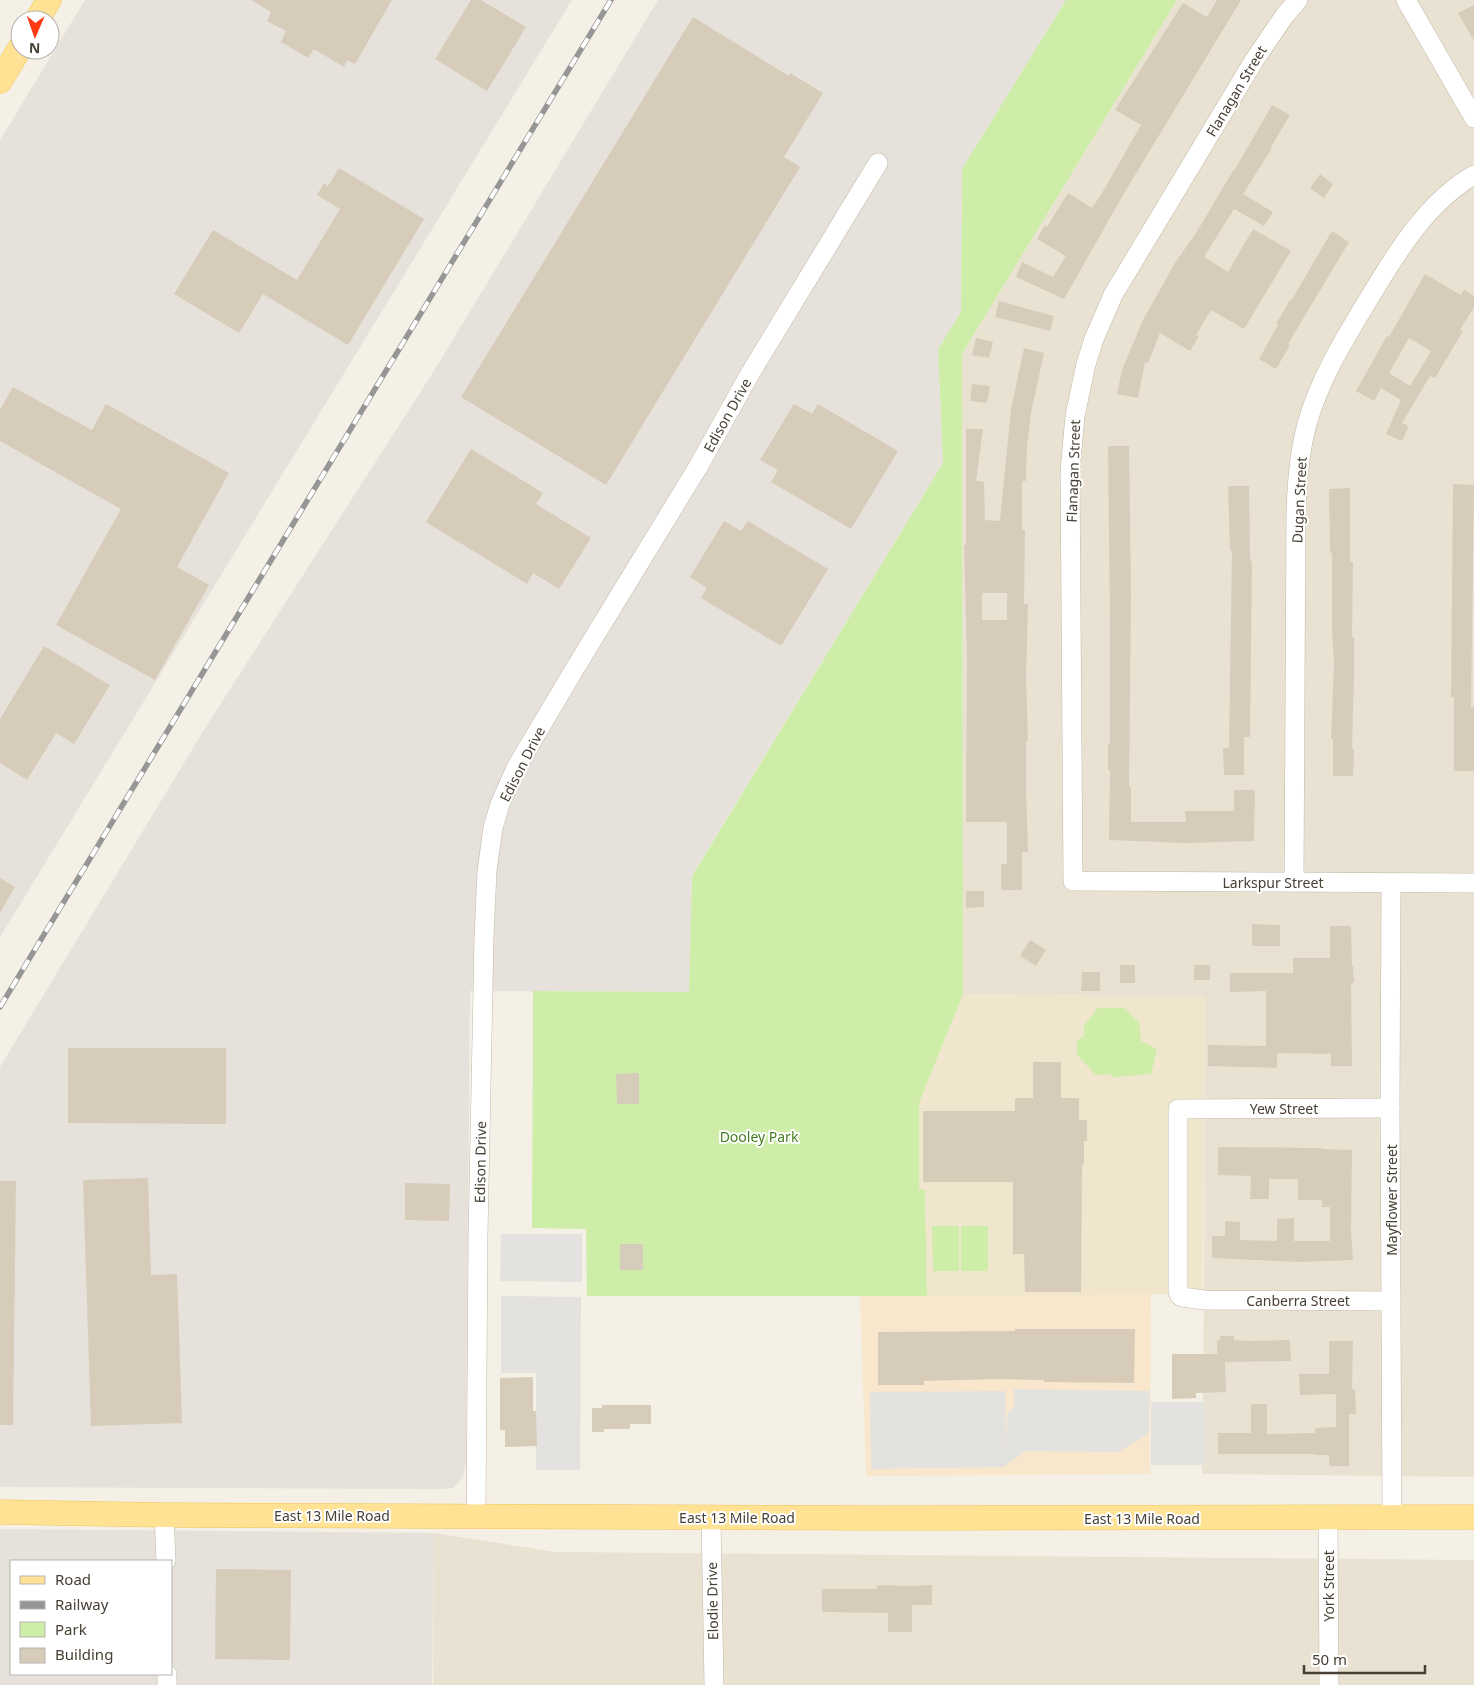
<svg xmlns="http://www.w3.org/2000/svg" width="1474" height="1685" viewBox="0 0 1474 1685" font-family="'Noto Sans',sans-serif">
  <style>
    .residential { fill: #e9e2d2 }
    .commercial { fill: #f9e7cd }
    .industrial { fill: #e6e1da; fill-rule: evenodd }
    .education { fill: #efe6cd }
    .green { fill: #ceeda9 }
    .parking { fill: #e4e2de }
    .building { fill: #d7ccb9; fill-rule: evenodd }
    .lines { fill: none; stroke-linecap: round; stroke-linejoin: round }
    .minor-casing { stroke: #c1b8a6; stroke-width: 20 }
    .major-casing { stroke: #f0c457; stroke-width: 25 }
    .minor { stroke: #fff; stroke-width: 19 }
    .major { stroke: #ffe293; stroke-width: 24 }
    .rail-casing { stroke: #969696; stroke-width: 5.5 }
    .rail { stroke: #fff; stroke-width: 4; stroke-dasharray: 11; stroke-linecap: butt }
    .labels { text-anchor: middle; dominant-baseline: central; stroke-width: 4; stroke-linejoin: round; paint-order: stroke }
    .street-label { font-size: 14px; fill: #474034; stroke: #fff }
    .park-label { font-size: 14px; fill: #437f21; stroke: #fff }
  </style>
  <rect width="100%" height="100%" fill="#f4f0e5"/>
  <!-- residential -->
  <g class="residential">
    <path d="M1177,0H1474V1477L1202,1474L1204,1300L1205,997L963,994L962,354Z"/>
    <path d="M434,1533L556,1552L1474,1560V1685H433Z"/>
  </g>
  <!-- commercial -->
  <path class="commercial" d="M1151,1294L1150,1474L866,1476L860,1296Z"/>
  <!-- industrial -->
  <g class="industrial">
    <path d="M85,0H572L0,937V140Z"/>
    <path d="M658,0H1066L962,169L961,312L938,349L943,463L692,875L689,992L470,991L466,1460L463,1477L459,1482L453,1488L443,1489L0,1487V1067L207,725L437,366Z"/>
    <path d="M0,1529L434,1533L432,1685H0ZM11,1561H171V1674H11Z"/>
  </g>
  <!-- education -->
  <path class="education" d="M963,994L1205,997L1203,1294L927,1296L925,1190H919V1103Z"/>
  <!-- green -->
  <g class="green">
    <path d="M1066,0H1177L962,354L963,994L919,1103V1189L925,1190L927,1296H587L586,1229L532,1228L533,991L689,992L692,876L943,463L938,349L961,312L962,169Z"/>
    <path d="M1098,1008H1125L1135,1019L1139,1021L1141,1041L1157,1049L1151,1074L1126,1076L1116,1078L1108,1074L1096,1075L1077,1055V1041L1084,1036V1026Z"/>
    <path d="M932,1226H959V1271H933Z"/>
    <rect x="961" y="1226" width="27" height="45"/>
  </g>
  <!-- parking -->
  <g class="parking">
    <path d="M501,1234H582V1282L500,1281Z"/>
    <path d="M501,1296L581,1297L580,1470H536V1373H501Z"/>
    <path d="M1014,1389L1150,1391L1149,1433L1118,1452L1026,1451L1006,1465V1467L871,1469L870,1392L1005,1391L1006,1446L1007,1413L1014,1407Z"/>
    <rect x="1151" y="1402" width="54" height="63"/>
  </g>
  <!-- building -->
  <g class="building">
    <path d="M251,0H392L355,64L347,60L344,67L314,49L308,58L281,42L286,31L267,21L271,12Z"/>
    <path d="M471,0H481L526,27L487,91L435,59Z"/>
    <path d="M1217,0H1241L1123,195L1064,299L1016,277L1022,262L1053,277L1066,256L1037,239L1045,225L1047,227L1068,193L1092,208L1102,193L1141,125L1115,110L1183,3L1207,17Z"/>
    <path d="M1474,5V41L1458,13Z"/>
    <path d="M693,17L789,76L790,73L823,93L784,157L800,167L606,485L461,397Z"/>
    <path d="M1272,105L1290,115L1271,147L1272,148L1243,194L1273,212L1264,226L1234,209L1204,257L1228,272L1253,229L1291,251L1244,329L1211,310L1196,335L1199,336L1190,351L1160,333L1148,363L1145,362L1138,398L1117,394L1122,370L1143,320L1175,263L1196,233L1234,169H1235Z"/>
    <path d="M339,168L424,219L348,345L263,294L239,333L174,294L213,230L297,280L340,209L317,195L324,183L328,186Z"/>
    <path d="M1320,174L1333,184L1324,198L1310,188Z"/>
    <path d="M1332,231L1349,242L1288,344L1290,345L1276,369L1259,359L1278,325L1276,324L1290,300L1291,301Z"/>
    <path d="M1425,274L1461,295L1464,290L1474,296V307L1460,330L1463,331L1435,378L1430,376L1402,423L1409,426L1402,441L1386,434L1401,400L1381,388L1374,401L1356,391L1387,336L1389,337ZM1409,338L1431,351L1410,386L1389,373Z"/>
    <path d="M999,301L1054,316L1050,331L995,317Z"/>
    <path d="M976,338L993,342L989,358L972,355Z"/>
    <path d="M1024,348L1044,353L1031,413L1028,441H1027L1026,481H1022V530H1025L1024,604H1028L1026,678L1028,741H1026V790L1028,852H1022V890H1001V864H1007V822H966L967,656L964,545H966V429H983L976,481L984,482L985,520L1000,521L1011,409ZM982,593H1007V620H982Z"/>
    <path d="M972,384L990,386L987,403L970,401Z"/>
    <path d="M13,387L92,430L106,404L229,473L177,567L209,585L155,680L56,625L121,509L0,441V410Z"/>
    <path d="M794,404L812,414L818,404L898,451L851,529L771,482L778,470L760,460Z"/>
    <path d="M1108,446H1129L1131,595L1129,787H1131V822H1186L1185,811H1234V790H1255L1254,841L1186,843L1109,840L1110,770H1108V744H1110V621Z"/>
    <path d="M471,449L543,493L536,504L591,538L559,589L533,573L527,584L426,522Z"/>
    <path d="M1453,484L1474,485L1471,707H1474V771H1454V697H1451Z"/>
    <path d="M1228,486H1249L1250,561H1252L1250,737H1244V775H1224L1223,748H1229L1232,551H1230Z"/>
    <path d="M1350,488V562H1353L1352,637H1354V674L1352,749H1354L1353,776H1333V739H1331L1334,664L1332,627V553H1330L1329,489Z"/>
    <path d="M724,521L741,531L748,521L828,569L781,646L701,598L707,588L690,577Z"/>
    <path d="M44,646L110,685L74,744L56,733L27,780L0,763V719Z"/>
    <path d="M0,878L15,887L0,913Z"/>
    <path d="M966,891H984V907L966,908Z"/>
    <path d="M1252,924L1280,925V946H1252Z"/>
    <path d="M1330,926H1351L1352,966H1353L1354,983H1351L1352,1066H1331V1054L1277,1053V1068L1208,1066V1045L1266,1046V991L1230,992V973H1293V958H1330Z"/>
    <path d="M1030,940L1046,950L1036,966L1020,956Z"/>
    <rect x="1120" y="965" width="15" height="18"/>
    <rect x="1194" y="965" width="16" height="15"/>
    <path d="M1082,972H1100V991H1081Z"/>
    <path d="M68,1048H226V1124L68,1123Z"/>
    <path d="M1033,1062H1061V1098H1079V1120H1087V1141H1084V1164L1082,1165L1081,1292H1025L1024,1254H1013V1182H923V1111H1015V1098H1033Z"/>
    <path d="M639,1073V1104H617L616,1074Z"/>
    <path d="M1218,1147L1322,1148V1149L1352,1150L1351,1232L1353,1260L1300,1262L1212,1258V1236H1225V1221L1240,1222V1240L1277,1241V1219L1294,1218V1241H1330V1207H1322V1200H1298V1179H1269V1199H1250L1251,1176L1218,1175Z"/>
    <path d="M148,1178L151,1275L177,1274L182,1423L91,1426L83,1180Z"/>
    <path d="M0,1181H16L13,1425H0Z"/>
    <path d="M405,1183L450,1184L449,1221L405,1220Z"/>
    <rect x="620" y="1244" width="23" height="26"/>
    <path d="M1015,1329H1135L1134,1383L1044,1382V1380L997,1379L924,1381V1385H878V1332L1015,1331Z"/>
    <path d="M1220,1336H1234V1340L1247,1341L1290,1340L1291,1361L1225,1362L1226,1392L1196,1393V1398L1172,1399V1354H1217V1340H1220Z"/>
    <path d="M1329,1341H1353L1352,1389H1355L1356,1414H1349V1466H1329V1455H1315V1454H1218V1433H1251V1404H1267V1434L1315,1433V1428L1336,1427V1394L1300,1395L1299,1374H1329Z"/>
    <path d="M533,1377V1411H536L537,1446L505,1447V1430H500V1378Z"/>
    <path d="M602,1405H651V1424H630V1429H604V1432H592V1408H602Z"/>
    <path d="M216,1569L291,1570L290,1660L215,1659Z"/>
    <path d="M877,1585L909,1586L932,1585V1605H912V1632H888V1613L822,1612V1589H877Z"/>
  </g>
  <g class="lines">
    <defs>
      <g id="minor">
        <path d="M1298,0L1285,15L1255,59L1113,295L1094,339L1086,364L1075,416L1070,471L1073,881L1474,883"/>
        <path d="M1406,0L1474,118"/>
        <path d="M1294,882L1296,511C1297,482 1299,453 1307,424C1319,381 1342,343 1365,305C1394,257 1425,203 1474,175"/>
        <path d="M1391,883L1390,1108L1392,1517"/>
        <path d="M1390,1108L1178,1109V1291L1180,1296L1182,1297L1204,1300L1391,1301"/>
        <path d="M164,1515L166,1561"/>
        <path d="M476,1515L478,1236L484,938L487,871L493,828L500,804L516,768L574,670L698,467L751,372L878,163"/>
        <path d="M711,1517L714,1685"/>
        <path d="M1328,1518L1329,1685"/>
        <path d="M167,1674V1685"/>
      </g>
      <g id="major">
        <path d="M37,20L49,0"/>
        <path d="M0,81L20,48"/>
        <path d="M0,1512L164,1515L884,1518L1474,1517"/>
      </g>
    </defs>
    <!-- minor casing -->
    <use href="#minor" class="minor-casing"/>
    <!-- major casing -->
    <use href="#major" class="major-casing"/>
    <!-- minor -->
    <use href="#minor" class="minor"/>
    <!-- major -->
    <use href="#major" class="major"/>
    <defs>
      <path id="rail" d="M0,1007L611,0"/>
    </defs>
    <!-- rail casing -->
    <use href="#rail" class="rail-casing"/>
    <!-- rail -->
    <use href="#rail" class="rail"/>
  </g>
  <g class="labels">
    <!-- street labels -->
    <g class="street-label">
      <text transform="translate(1236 91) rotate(-59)">Flanagan Street</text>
      <text transform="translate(727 415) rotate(-61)">Edison Drive</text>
      <text transform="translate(1073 471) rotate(-88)">Flanagan Street</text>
      <text transform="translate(1299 500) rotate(-87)">Dugan Street</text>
      <text transform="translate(522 764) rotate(-63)">Edison Drive</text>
      <text x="1273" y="882">Larkspur Street</text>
      <text x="1284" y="1108">Yew Street</text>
      <text transform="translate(480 1162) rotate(-89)">Edison Drive</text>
      <text transform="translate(1391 1200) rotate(-90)">Mayflower Street</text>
      <text x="1298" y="1300">Canberra Street</text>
      <text x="332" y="1515">East 13 Mile Road</text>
      <text x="737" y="1517">East 13 Mile Road</text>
      <text x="1142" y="1518">East 13 Mile Road</text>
      <text transform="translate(1328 1586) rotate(-90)">York Street</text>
      <text transform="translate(712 1601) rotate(-91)">Elodie Drive</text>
    </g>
    <!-- park labels -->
    <g class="park-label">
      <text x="759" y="1136">Dooley Park</text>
    </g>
  </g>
  <!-- legend -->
  <rect x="10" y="1560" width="162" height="115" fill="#ffffff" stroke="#b5b3ae"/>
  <rect x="20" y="1576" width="25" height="8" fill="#ffe293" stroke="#b5b3ae"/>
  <text x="55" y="1585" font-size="15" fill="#474034">Road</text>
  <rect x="20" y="1601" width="25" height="8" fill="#969696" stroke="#b5b3ae"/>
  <text x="55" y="1610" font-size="15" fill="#474034">Railway</text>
  <rect x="20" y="1622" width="25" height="15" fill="#ceeda9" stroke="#b5b3ae"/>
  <text x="55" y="1635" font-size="15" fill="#474034">Park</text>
  <rect x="20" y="1648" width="25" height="15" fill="#d7ccb9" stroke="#b5b3ae"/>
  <text x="55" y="1660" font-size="15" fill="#474034">Building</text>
  <!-- north arrow -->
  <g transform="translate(35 35) rotate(182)"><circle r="24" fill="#ffffff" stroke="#b5b3ae"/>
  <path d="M0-4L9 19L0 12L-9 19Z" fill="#ff3811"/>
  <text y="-8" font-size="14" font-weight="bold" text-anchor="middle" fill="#474034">N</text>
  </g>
  <!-- scale -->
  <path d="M1304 1665v8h121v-8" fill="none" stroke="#474034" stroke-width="2.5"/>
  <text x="1312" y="1665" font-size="15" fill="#474034" stroke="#ffffff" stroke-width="4" paint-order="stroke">50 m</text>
</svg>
